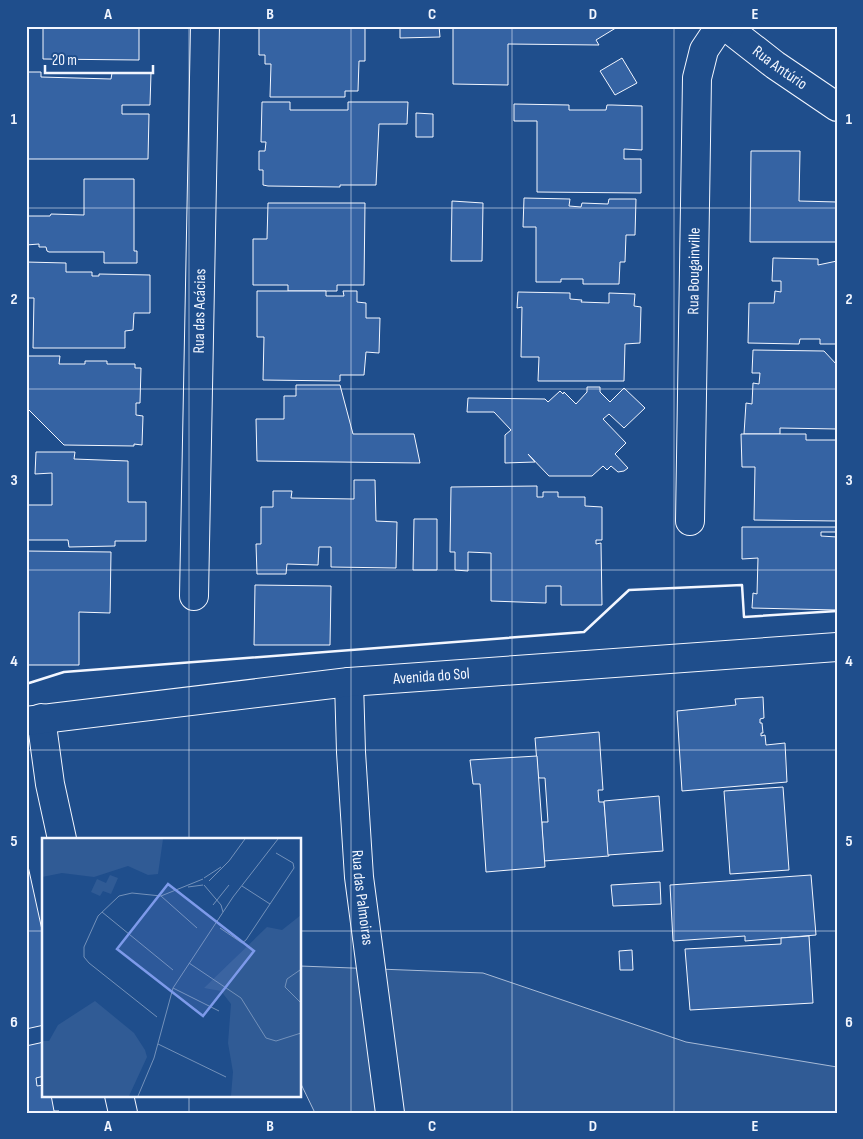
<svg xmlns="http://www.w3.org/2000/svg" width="863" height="1139" viewBox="0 0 863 1139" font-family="'Sofia Sans Condensed',sans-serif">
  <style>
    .built { fill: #305b95; stroke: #a8bbd7 }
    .building { fill: #3563a3; stroke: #f2f6ff }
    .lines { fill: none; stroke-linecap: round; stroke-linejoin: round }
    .minor-casing { stroke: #f2f6ff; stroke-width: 30 }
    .tertiary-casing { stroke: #f2f6ff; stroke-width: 30 }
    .minor { stroke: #1f4e8c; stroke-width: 28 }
    .tertiary { stroke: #1f4e8c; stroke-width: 28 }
    .wall { stroke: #f2f6ff; stroke-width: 2.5 }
    .grid { fill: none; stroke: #f2f6ff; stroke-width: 1; stroke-opacity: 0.55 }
    .labels { text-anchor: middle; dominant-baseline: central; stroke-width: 4; stroke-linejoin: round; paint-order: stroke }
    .street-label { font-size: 16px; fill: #f2f6ff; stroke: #1f4e8c }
    .inset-road { fill: none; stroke: #7391ba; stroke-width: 1 }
    .view { fill: #7d9aea; fill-opacity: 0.15; stroke: #7d9aea; stroke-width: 2.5 }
    .inset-edge { fill: none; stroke: #f2f6ff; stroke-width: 2.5 }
    .neatline { fill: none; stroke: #f2f6ff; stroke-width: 2 }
    .grid-label { font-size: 16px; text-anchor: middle; font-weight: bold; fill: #f2f6ff }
  </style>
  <rect width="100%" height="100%" fill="#1f4e8c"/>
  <!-- built -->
  <path class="built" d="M300,966L483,973L686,1042L837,1067V1113H315L300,1082Z"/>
  <!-- building -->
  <g class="building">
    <path d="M43,26H139V60L43,59Z"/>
    <path d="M259,26H365V61H359L358,91H345V97H270L271,64H265V55H259Z"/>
    <path d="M400,26H439L440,37L400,38Z"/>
    <path d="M453,26H619L596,40L599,45L508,44V85L453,84Z"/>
    <path d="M622,58L637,83L615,95L600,71Z"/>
    <path d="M26,72H41V77L111,79L112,73H151L150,105H122V114H149L148,159H26Z"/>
    <path d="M262,102H290V110H348V102H408L407,124H379L376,185H340V187L268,186L263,185V170H259V151H265L266,142H261Z"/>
    <path d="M514,104L569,105V110H606L607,105H612L642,106V150L624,149V159H641V193L537,192V121H514Z"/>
    <path d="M416,113L433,114V137H416Z"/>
    <path d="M751,151H800L799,201L837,202V242H750Z"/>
    <path d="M84,179H134V251H137V263H104V252H49L47,251L46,247H39V244L26,245V216H50L51,214L84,215Z"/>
    <path d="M524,198L570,199L569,206L581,207L582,203L608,204L609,199H636L635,235H626L625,262H620L619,284H583V279H561V282H536V227H523Z"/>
    <path d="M452,201L483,203L482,261H451Z"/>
    <path d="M268,203H365L364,285H337V291H288V285H253V239H267Z"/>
    <path d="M773,258L818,259V265L837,261V344H820V339H800L799,344L748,343L749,303H774L775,291L781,292V281H772Z"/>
    <path d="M26,262L66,263V272H92V276H99V274L150,275V313H134L133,330L125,331V348H33L34,298H26Z"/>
    <path d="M257,291H326V296H344L343,291H357V302L366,303V318H380L379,353L366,352L364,375H340V381L263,380L264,337H257Z"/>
    <path d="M518,292L570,293V299L582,300L581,302L609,303V293L635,294L634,306L641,307L640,343L625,344L624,381H538L539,357H521L522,307L517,308Z"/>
    <path d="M753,350L824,351L837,365V429L780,428V434H744L746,403L752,404L753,383L759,384L760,373H752Z"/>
    <path d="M26,356H60L59,364H85V361H107V364H135V368H141L140,403H136V415L143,416L142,445L134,444V446L64,445L27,408Z"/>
    <path d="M296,385H340L353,434H414L420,463L257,461L256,419H284V396H296Z"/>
    <path d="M587,387H600V392L610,402L624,388L645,408L624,428L609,414L603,419L626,443L615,454L628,468L624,471L618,472L611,466L607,470L603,466L592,476H549L528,454L535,462L505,463V435L511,430L494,412H467L468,398L545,399L548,402L560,391L563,394L564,392L576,404L587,392Z"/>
    <path d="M741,434H806V440H837V521L754,520L755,467H742Z"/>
    <path d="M36,452H75L74,459L128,461V502H146V541H115V546L69,547L68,540H26V505H52V473L35,474Z"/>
    <path d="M354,480H375L376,521L397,522L396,568L331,567V547H319L318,565L287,564L286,574H257L256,544H261V507H273V491H292L291,498L354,499Z"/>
    <path d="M537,486V497H543V492H558V497H585V506L602,507V540H596V544L601,543L602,605H561V586H546V603L491,601V553L468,552V571L455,570V552H450L451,487Z"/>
    <path d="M414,519H437V570H413Z"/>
    <path d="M742,527H837V532H821V536L837,537V610L752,608L753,593L757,594L758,558L742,559Z"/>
    <path d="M26,551L111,552L110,613L79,612V665H26Z"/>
    <path d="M255,585L331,586L330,645H254Z"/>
    <path d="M763,697L764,718L760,719V723H762L763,733H761V736L765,735L766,745L785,743L787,782L682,791L677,711L736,705L735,699Z"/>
    <path d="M599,732L603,790H598L599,802H604L609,856L544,861L542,827V822H548L545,778H539L538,775L535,738Z"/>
    <path d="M537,756L545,867L486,872L480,784H473L470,760Z"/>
    <path d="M783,787L789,870L730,874L724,791Z"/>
    <path d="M659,796L663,851L608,855L604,801Z"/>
    <path d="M26,857L44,939V1025L26,1029Z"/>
    <path d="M811,875L816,935L745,941V936L673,941L670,885Z"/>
    <path d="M660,882L661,904L613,906L611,885Z"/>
    <path d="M809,936L813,1003L690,1010L685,949L781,944V938Z"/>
    <path d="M632,950L633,970H620L619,951Z"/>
    <path d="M44,1042V1076L36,1078L37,1086L44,1085V1095H51L54,1111H59V1113H26V1046Z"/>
  </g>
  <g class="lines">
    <defs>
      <g id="minor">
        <path id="s1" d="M725,26L775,65L837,107"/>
        <path id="s2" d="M690,521L697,78L704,50L720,26"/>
        <path id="s3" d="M194,596L205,26"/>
        <path id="s4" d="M349,682L351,752L359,877L390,1113"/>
        <path d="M41,718L50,784L62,839"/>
        <path d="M119,1095L123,1113"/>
      </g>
      <g id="tertiary">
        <path id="s5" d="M26,721L349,682L837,647"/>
      </g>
    </defs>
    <!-- minor casing -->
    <use href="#minor" class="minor-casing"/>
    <!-- tertiary casing -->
    <use href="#tertiary" class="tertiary-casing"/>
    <!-- minor -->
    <use href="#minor" class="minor"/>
    <!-- tertiary -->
    <use href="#tertiary" class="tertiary"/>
    <!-- wall -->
    <path class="wall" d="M26,684L64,672L584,632L629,590L742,585L744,617L837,611"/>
  </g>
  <!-- grid -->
  <path class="grid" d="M189,26V839M351,26V1113M512,26V1113M674,26V1113M26,208H837M26,389H837M26,570H837M26,750H837M26,931H44M300,931H837M189,1095V1113"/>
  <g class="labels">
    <!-- street labels -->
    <g class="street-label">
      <text stroke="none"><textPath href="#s1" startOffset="69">Rua Antúrio</textPath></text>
      <text stroke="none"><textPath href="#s2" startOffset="250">Rua Bougainville</textPath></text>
      <text stroke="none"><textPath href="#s3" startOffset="285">Rua das Acácias</textPath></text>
      <text stroke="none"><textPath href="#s5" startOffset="408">Avenida do Sol</textPath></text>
      <text stroke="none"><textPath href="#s4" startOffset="216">Rua das Palmoiras</textPath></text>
    </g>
  </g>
  <!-- overview -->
  <g transform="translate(42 838)">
    <rect width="259" height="259" fill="#1f4e8c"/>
    <path d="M0,1H121L116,36L106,37L86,28L52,39L20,35L0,39ZM68,37L76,40L69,56L61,53L58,58L49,54L55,41L64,45ZM259,77V258H189L191,234L186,205L189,166L179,153L162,150L225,89L240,92ZM53,163L92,195L103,212L105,219L87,258H0V203H7L16,187Z" fill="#305b95"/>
    <path class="inset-road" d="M162,40L179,29M167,43L187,23L203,1M162,47L179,67L181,74M200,48L228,66M146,49L161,47M119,58L155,90M171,67L187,47M60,74L131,132M178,90L200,105L204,102L252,30L251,25L234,15M147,125L199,160L224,200L234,203L259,195M258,132L245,141L243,149L259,165M131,150L177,173M115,179L47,125L42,119V109L56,78L77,58L90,55L119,58L161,41M116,206L184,239M96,258L112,220L131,150L191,59L236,1"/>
    <path class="view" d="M126,46L212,113L161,178L75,111Z"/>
    <rect width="259" height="259" class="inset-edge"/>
  </g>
  <!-- border -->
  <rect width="863" height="1139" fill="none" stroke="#1f4e8c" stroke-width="55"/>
  <!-- scale -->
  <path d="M45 65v8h108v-8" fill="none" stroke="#f2f6ff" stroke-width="2.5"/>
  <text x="52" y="65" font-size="15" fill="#f2f6ff" stroke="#1f4e8c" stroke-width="4" paint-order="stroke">20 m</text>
  <rect x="28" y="28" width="808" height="1084" class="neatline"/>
  <g class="grid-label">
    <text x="108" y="19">A</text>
    <text x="270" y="19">B</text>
    <text x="432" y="19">C</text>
    <text x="593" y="19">D</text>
    <text x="755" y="19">E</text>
    <text x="14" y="124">1</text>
    <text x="849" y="124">1</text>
    <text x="14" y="304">2</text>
    <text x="849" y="304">2</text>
    <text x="14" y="485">3</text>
    <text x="849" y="485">3</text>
    <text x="14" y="666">4</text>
    <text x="849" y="666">4</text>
    <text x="14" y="846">5</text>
    <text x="849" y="846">5</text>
    <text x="14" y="1027">6</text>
    <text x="849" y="1027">6</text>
    <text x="108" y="1131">A</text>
    <text x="270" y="1131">B</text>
    <text x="432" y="1131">C</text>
    <text x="593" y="1131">D</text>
    <text x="755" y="1131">E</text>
  </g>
</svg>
